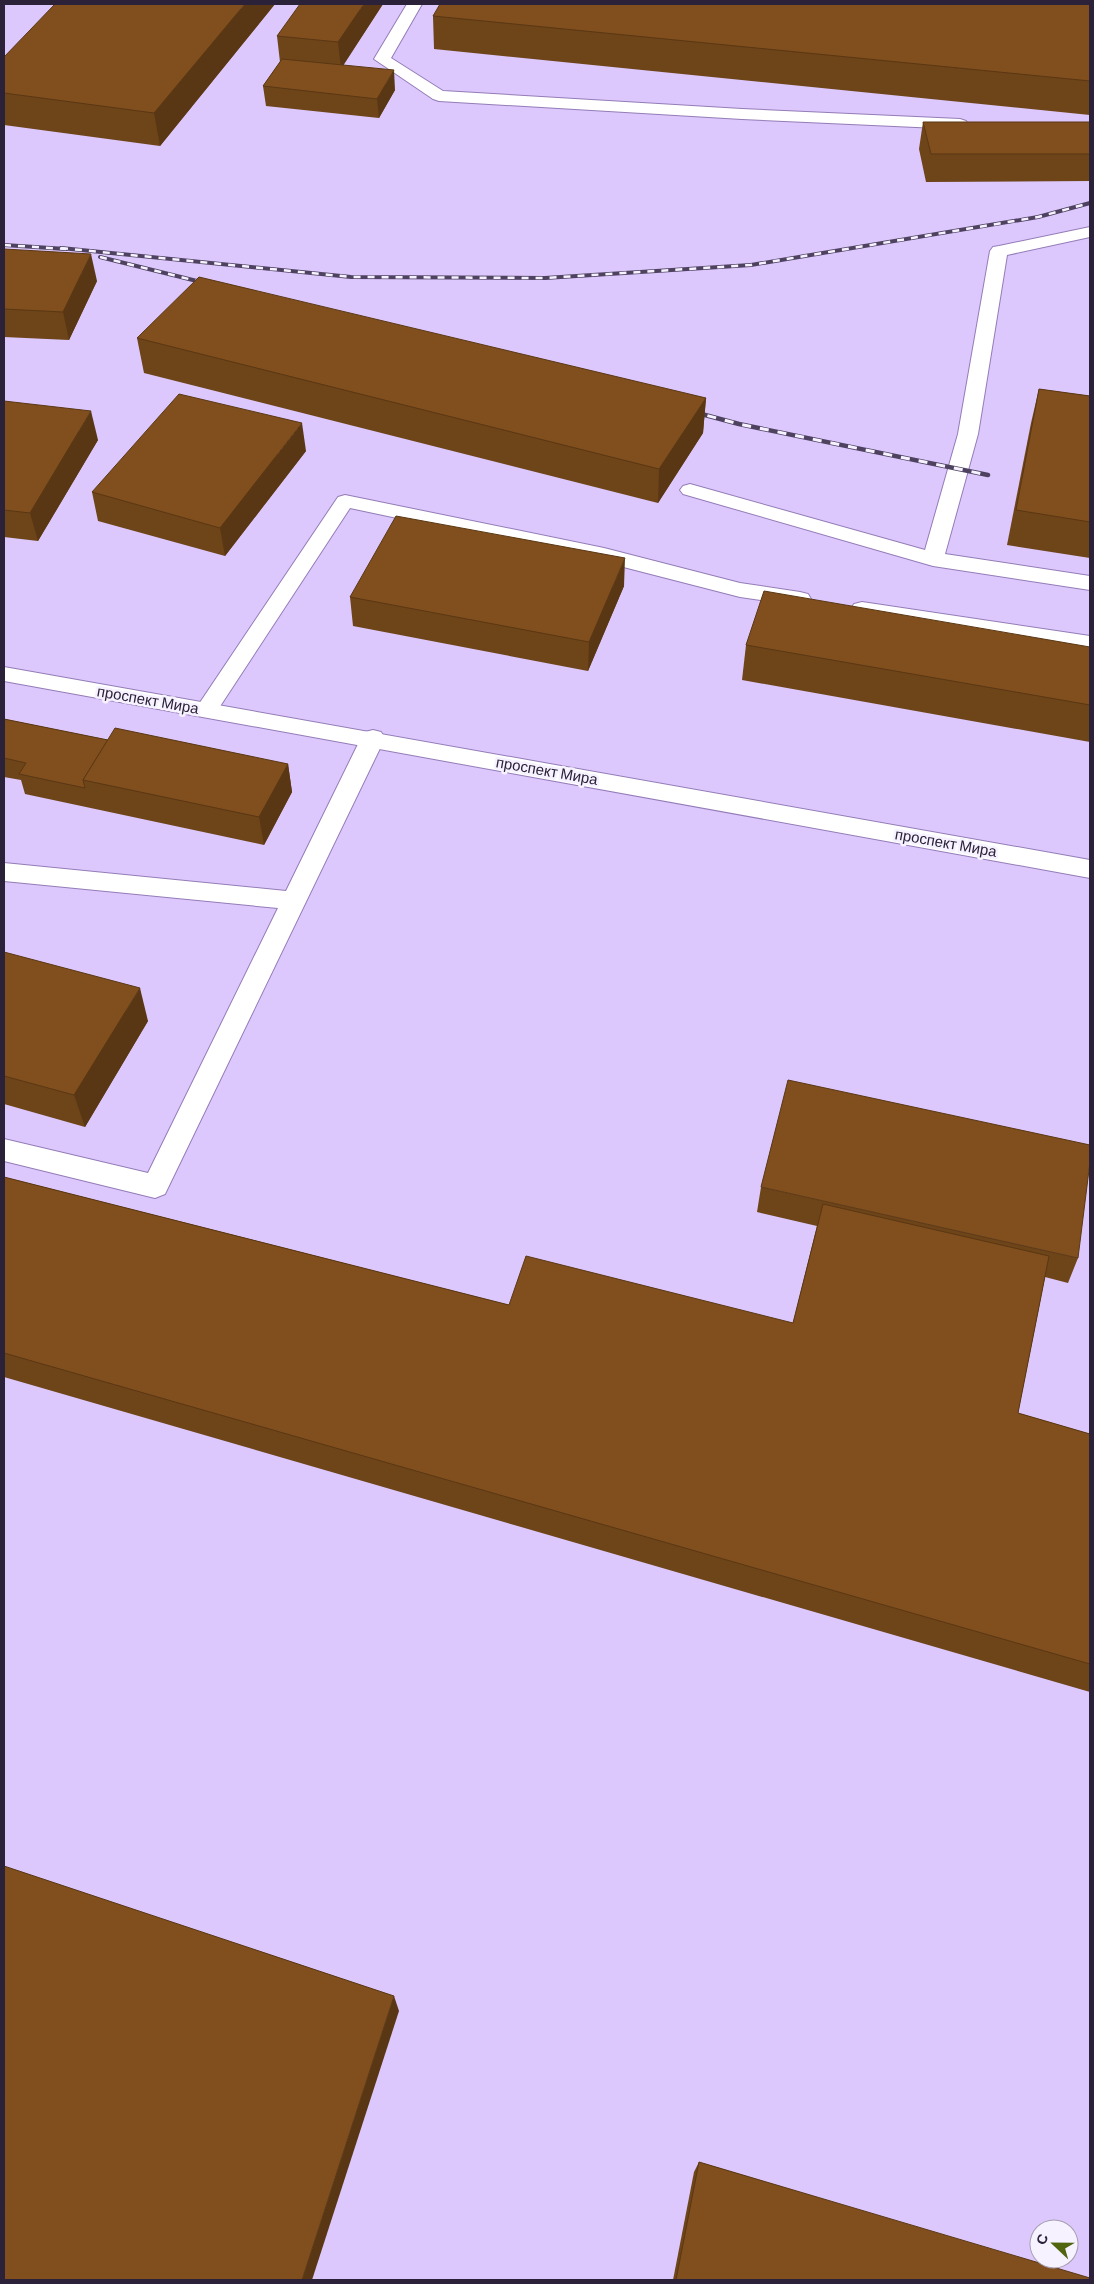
<svg xmlns="http://www.w3.org/2000/svg" width="1094" height="2284" viewBox="0 0 1094 2284" font-family="Barlow,sans-serif">
  <style>
    .lines { fill: none; stroke-linecap: round; stroke-linejoin: round }
    .minor-casing { stroke: #947cb7; stroke-width: 2 }
    .major-casing { stroke: #947cb7; stroke-width: 2 }
    .minor { fill: #fff; fill-rule: evenodd }
    .major { fill: #fff; fill-rule: evenodd }
    .rail-far1-casing { stroke: #4e4260; stroke-width: 4 }
    .rail-casing { stroke: #4e4260; stroke-width: 4.5 }
    .rail-far1 { stroke: #f6f2ff; stroke-width: 2.5; stroke-dasharray: 7; stroke-linecap: butt }
    .rail { stroke: #f6f2ff; stroke-width: 3; stroke-dasharray: 9; stroke-linecap: butt }
    .wall { fill: #6e4419 }
    .shaded-wall { fill: #5a3714 }
    .building { fill: #804f1d; stroke: #5a3714 }
    .labels { text-anchor: middle; dominant-baseline: central; stroke-width: 5; stroke-linejoin: round; paint-order: stroke }
    .street-label { font-size: 15px; fill: #2b2139; stroke: #f6f2ff }
  </style>
  <rect width="100%" height="100%" fill="#dcc8fc"/>
  <g class="lines">
    <defs>
      <g id="minor">
        <path d="M407,4H422L391,58L443,91L742,109L960,119L966,121L968,124L966,127L960,129L742,119L439,101L433,99L374,59Z"/>
        <path d="M1090,227V237L1007,255L978,434L945,554L1090,576V590L933,566L683,494L680,490L683,486L690,484L925,550L958,434L990,251L993,247L999,246Z"/>
        <path d="M345,495L604,548L740,583L800,592L808,594L811,599L808,604L800,606L740,597L604,562L350,508L215,714L207,717L199,714L196,709L199,704L338,497Z"/>
        <path d="M862,602L1090,636V650L854,614L851,609L854,604Z"/>
        <path d="M373,730L381,732L385,738L165,1194L155,1198L4,1161V1139L148,1173L278,908L4,881V863L286,891L361,738L365,732Z"/>
      </g>
      <path id="major" d="M4,667L1090,860V878L4,681Z"/>
    </defs>
    <!-- minor casing -->
    <use href="#minor" class="minor-casing"/>
    <!-- major casing -->
    <use href="#major" class="major-casing"/>
    <!-- minor -->
    <use href="#minor" class="minor"/>
    <!-- major -->
    <use href="#major" class="major"/>
    <defs>
      <g id="rail-far1">
        <path d="M4,245L66,249"/>
        <path d="M61,248L351,277L545,278L751,265L1038,217L1090,203"/>
        <path d="M100,257L209,284"/>
      </g>
      <path id="rail" d="M690,411L739,424L988,475"/>
    </defs>
    <!-- rail-far1 casing -->
    <use href="#rail-far1" class="rail-far1-casing"/>
    <!-- rail casing -->
    <use href="#rail" class="rail-casing"/>
    <!-- rail-far1 -->
    <use href="#rail-far1" class="rail-far1"/>
    <!-- rail -->
    <use href="#rail" class="rail"/>
  </g>
  <!-- wall -->
  <g class="wall">
    <path d="M275,4L160,146L4,125V57Z"/>
    <path d="M383,4L343,65L395,90L379,118L266,106L263,86L280,62L277,36Z"/>
    <path d="M1090,4V115L434,49L433,16Z"/>
    <path d="M923,122H1090V181L926,182L919,149Z"/>
    <path d="M4,249L97,281L69,340L4,337Z"/>
    <path d="M137,338L706,398L703,433L658,503L144,373Z"/>
    <path d="M1039,389L1090,396V558L1007,545L1031,423Z"/>
    <path d="M4,401L98,440L38,541L4,537Z"/>
    <path d="M306,451L225,556L98,521L92,492Z"/>
    <path d="M624,586L588,671L353,626L350,597Z"/>
    <path d="M746,645L1090,647V742L742,680Z"/>
    <path d="M4,719L108,740L288,764L292,792L264,845L25,794L21,780L4,777Z"/>
    <path d="M4,952L148,1021L85,1127L4,1104Z"/>
    <path d="M4,1177L509,1305L793,1323L817,1226L757,1212L761,1187L1078,1258L1068,1283L1045,1277L1018,1413L1090,1434V1692L4,1377Z"/>
    <path d="M699,2162L1090,2280H673L694,2172Z"/>
  </g>
  <!-- shaded-wall -->
  <g class="shaded-wall">
    <path d="M245,4H275L160,146L154,113Z"/>
    <path d="M364,4H383L341,69L338,42Z"/>
    <path d="M394,70L395,90L379,118L377,99Z"/>
    <path d="M91,254L97,281L69,340L63,312Z"/>
    <path d="M706,398L703,433L658,503L659,469Z"/>
    <path d="M91,411L98,440L38,541L30,513Z"/>
    <path d="M302,423L306,451L225,556L220,528Z"/>
    <path d="M625,558L624,586L588,671L589,642Z"/>
    <path d="M288,764L292,792L264,845L259,817Z"/>
    <path d="M140,988L148,1021L85,1127L74,1095Z"/>
    <path d="M394,1996L399,2011L312,2280H302Z"/>
  </g>
  <!-- building -->
  <g class="building">
    <path d="M55,4H245L154,113L4,93V57Z"/>
    <path d="M300,4H364L338,42L277,36Z"/>
    <path d="M440,4H1090V81L433,16Z"/>
    <path d="M282,59L394,70L377,99L263,86Z"/>
    <path d="M923,122H1090V154H931Z"/>
    <path d="M4,249L91,254L63,312L4,309Z"/>
    <path d="M199,277L706,398L659,469L137,338Z"/>
    <path d="M1039,389L1090,396V522L1016,510Z"/>
    <path d="M179,394L302,423L220,528L92,492Z"/>
    <path d="M4,401L91,411L30,513L4,510Z"/>
    <path d="M396,516L625,558L589,642L350,597Z"/>
    <path d="M764,591L1090,647V705L746,645Z"/>
    <path d="M4,719L108,740L83,780L85,788L19,774L26,763L4,758Z"/>
    <path d="M115,728L288,764L259,817L83,780Z"/>
    <path d="M4,952L140,988L74,1095L4,1076Z"/>
    <path d="M788,1080L1090,1145V1162L1078,1258L761,1187Z"/>
    <path d="M4,1177L509,1305L526,1256L793,1323L823,1204L1049,1256L1018,1413L1090,1434V1664L4,1353Z"/>
    <path d="M4,1866L394,1996L302,2280H4Z"/>
    <path d="M699,2162L1090,2278V2280H676Z"/>
  </g>
  <g class="labels">
    <!-- street labels -->
    <g class="street-label">
      <text transform="translate(148 699) rotate(10)">проспект Мира</text>
      <text transform="translate(547 770) rotate(10)">проспект Мира</text>
      <text transform="translate(946 842) rotate(10)">проспект Мира</text>
    </g>
  </g>
  <!-- border -->
  <rect width="1094" height="2284" fill="none" stroke="#2b2139" stroke-width="10"/>
  <!-- north arrow -->
  <g transform="translate(1054 2244) rotate(292)"><circle r="24" fill="#f6f2ff" stroke="#a59eb0"/>
  <path d="M0-4L9 19L0 12L-9 19Z" fill="#51650f"/>
  <text y="-8" font-size="14" font-weight="bold" text-anchor="middle" fill="#2b2139">С</text>
  </g>
</svg>
